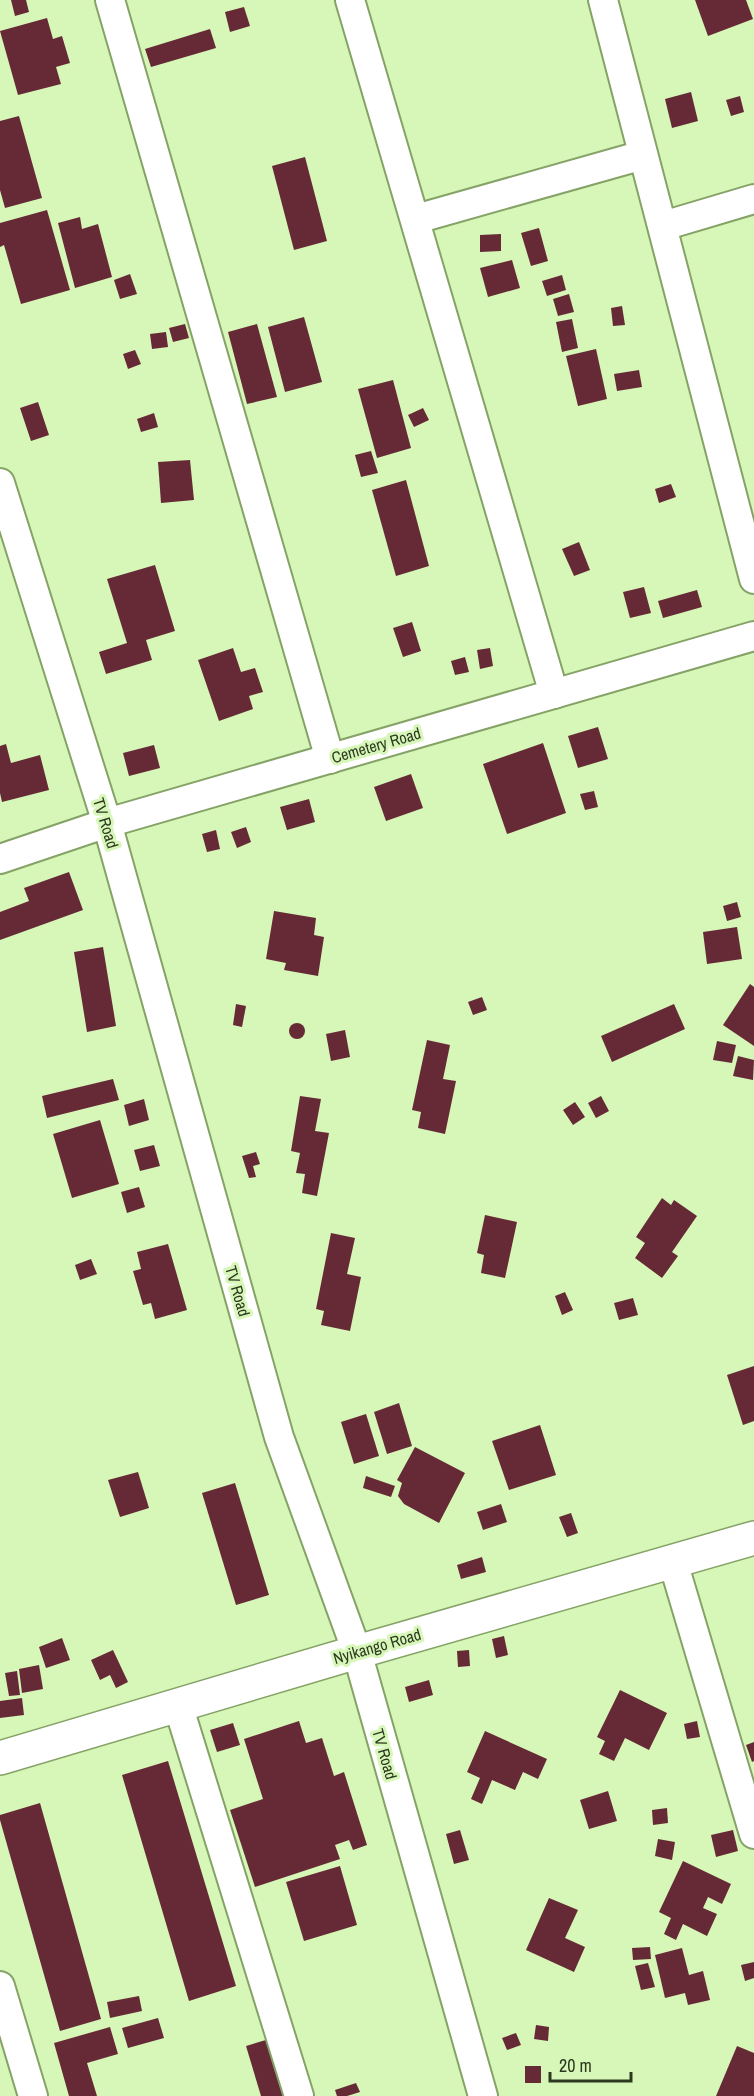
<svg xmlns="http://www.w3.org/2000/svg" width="754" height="2096" viewBox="0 0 754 2096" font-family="'Archivo Narrow',sans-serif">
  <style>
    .building { fill: #662a36 }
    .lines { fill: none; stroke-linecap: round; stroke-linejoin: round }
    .minor-casing { stroke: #85a267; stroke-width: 32 }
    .tertiary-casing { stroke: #85a267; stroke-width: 36 }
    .minor { stroke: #fff; stroke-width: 28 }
    .tertiary { stroke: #fff; stroke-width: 33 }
    .labels { text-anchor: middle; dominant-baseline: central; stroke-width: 6; stroke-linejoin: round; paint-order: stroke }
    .street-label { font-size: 16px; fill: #2c3820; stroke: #d7f7b8 }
  </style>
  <rect width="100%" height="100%" fill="#d7f7b8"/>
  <!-- building -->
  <g class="building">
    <path d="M11,0H26L29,12L15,16Z"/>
    <path d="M695,0H746L753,19L708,36Z"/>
    <path d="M244,7L250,26L230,32L225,12Z"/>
    <path d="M47,18L53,39L62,36L70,63L56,67L61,84L18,95L0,31Z"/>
    <path d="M210,29L216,48L151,67L145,49Z"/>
    <path d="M691,92L698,121L672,128L665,99Z"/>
    <path d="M740,96L744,112L731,116L726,100Z"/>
    <path d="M19,116L42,198L5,208L0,190V121Z"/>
    <path d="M305,157L327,241L294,250L272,166Z"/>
    <path d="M47,210L70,290L21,304L4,245L0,247V223Z"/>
    <path d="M80,217L82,229L98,224L112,277L75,288L58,223Z"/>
    <path d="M539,228L548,261L531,266L521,233Z"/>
    <path d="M501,234V251L480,252V235Z"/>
    <path d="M512,260L520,288L488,297L480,268Z"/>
    <path d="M130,274L137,294L120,299L114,280Z"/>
    <path d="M562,275L566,290L547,296L542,281Z"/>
    <path d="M569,294L574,312L558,316L553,299Z"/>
    <path d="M622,306L625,325L613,326L611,308Z"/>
    <path d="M304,317L322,382L285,392L268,327Z"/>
    <path d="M572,319L578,348L562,352L556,322Z"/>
    <path d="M185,324L189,338L173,342L169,328Z"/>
    <path d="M257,324L277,397L247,404L228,332Z"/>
    <path d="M166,332L168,347L152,349L150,334Z"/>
    <path d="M596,349L607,399L578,406L566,356Z"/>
    <path d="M135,350L141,364L128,369L123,354Z"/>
    <path d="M639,370L642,387L617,391L614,374Z"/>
    <path d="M393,380L411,448L377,458L358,389Z"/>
    <path d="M38,402L49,435L31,441L20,408Z"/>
    <path d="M423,408L429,420L414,427L408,415Z"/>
    <path d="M154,413L158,427L141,432L137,419Z"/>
    <path d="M371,451L378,473L361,477L355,455Z"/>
    <path d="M190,460L194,500L161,503L158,462Z"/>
    <path d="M406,480L429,566L396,576L372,490Z"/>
    <path d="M671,484L676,497L659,503L655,489Z"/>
    <path d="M579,542L590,570L574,576L562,549Z"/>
    <path d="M155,565L175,631L146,640L152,660L106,674L99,652L127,643L107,579Z"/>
    <path d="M644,587L651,613L630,618L623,592Z"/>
    <path d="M697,590L702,607L663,618L658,601Z"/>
    <path d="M412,622L421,651L403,657L393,628Z"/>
    <path d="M233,648L241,672L255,668L263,692L249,696L253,709L219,721L198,660Z"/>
    <path d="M490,648L493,666L480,669L477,650Z"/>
    <path d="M465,657L469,672L455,675L451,661Z"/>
    <path d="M598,727L608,759L578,768L568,736Z"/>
    <path d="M543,743L566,813L507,834L483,764Z"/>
    <path d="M6,744L11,763L40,755L49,790L2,802L0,793V746Z"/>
    <path d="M154,745L160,768L129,776L123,753Z"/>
    <path d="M411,774L423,808L386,821L374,787Z"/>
    <path d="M594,791L598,807L585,810L580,794Z"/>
    <path d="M309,799L315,822L287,830L280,807Z"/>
    <path d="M246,827L251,842L237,848L231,832Z"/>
    <path d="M216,830L220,849L207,852L202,834Z"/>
    <path d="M69,872L83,910L0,940V912L29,901L24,888Z"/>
    <path d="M737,902L741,917L727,921L723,906Z"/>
    <path d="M274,911L316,918L314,935L324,937L318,976L284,970L286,963L266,959Z"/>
    <path d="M737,927L742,959L707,964L703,932Z"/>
    <path d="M103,947L116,1026L87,1032L74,952Z"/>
    <path d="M750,984L754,987V1046L723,1025Z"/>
    <path d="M482,997L487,1010L473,1015L468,1002Z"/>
    <path d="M236,1004L246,1006L242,1027L233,1025Z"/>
    <path d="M674,1004L685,1029L612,1062L601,1036Z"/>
    <circle cx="297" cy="1031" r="8"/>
    <path d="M345,1030L350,1057L331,1061L326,1034Z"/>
    <path d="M427,1040L450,1045L443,1079L456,1081L445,1134L418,1128L421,1112L412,1110Z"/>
    <path d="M717,1041L736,1045L732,1063L713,1060Z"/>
    <path d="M738,1056L754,1060L753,1080L733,1076Z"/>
    <path d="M113,1079L119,1100L47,1118L42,1096Z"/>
    <path d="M300,1096L321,1099L315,1131L329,1133L317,1196L302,1193L305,1174L296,1173L300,1153L291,1151Z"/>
    <path d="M601,1096L609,1111L596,1118L588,1103Z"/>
    <path d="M144,1099L149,1120L129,1126L124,1105Z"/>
    <path d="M575,1102L585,1117L573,1125L563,1110Z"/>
    <path d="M100,1120L119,1184L72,1198L53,1134Z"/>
    <path d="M154,1145L160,1166L140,1171L134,1150Z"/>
    <path d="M256,1152L260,1164L253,1166L256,1177L249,1178L242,1156Z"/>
    <path d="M139,1187L145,1207L127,1213L121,1192Z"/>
    <path d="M662,1198L671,1205L674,1200L697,1216L672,1252L678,1256L662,1278L635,1258L645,1243L636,1237Z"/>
    <path d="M485,1215L517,1222L505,1278L481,1273L484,1255L477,1253Z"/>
    <path d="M331,1233L355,1238L347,1274L361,1277L350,1331L321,1325L324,1311L316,1309Z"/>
    <path d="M168,1244L187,1310L155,1319L151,1303L143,1305L133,1271L141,1269L137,1252Z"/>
    <path d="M91,1259L97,1274L80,1280L75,1265Z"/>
    <path d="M565,1292L573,1310L562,1315L555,1296Z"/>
    <path d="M633,1298L638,1315L619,1320L614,1303Z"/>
    <path d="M754,1366V1421L743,1425L727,1375Z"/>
    <path d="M399,1403L412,1446L387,1454L374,1412Z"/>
    <path d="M366,1414L379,1456L354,1464L341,1422Z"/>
    <path d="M540,1425L556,1475L509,1490L492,1441Z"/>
    <path d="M415,1447L465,1473L439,1523L404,1504L398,1496L402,1483L397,1480Z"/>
    <path d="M138,1472L149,1508L120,1517L108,1480Z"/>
    <path d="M366,1476L395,1486L391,1497L363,1488Z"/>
    <path d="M235,1483L269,1595L236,1605L202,1493Z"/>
    <path d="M501,1504L507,1522L483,1530L477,1512Z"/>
    <path d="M571,1513L578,1533L567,1537L559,1517Z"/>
    <path d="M482,1557L486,1572L461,1579L457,1565Z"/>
    <path d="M504,1636L508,1655L496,1658L492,1639Z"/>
    <path d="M62,1638L70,1660L46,1668L39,1647Z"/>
    <path d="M113,1650L128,1682L116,1688L110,1675L100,1680L91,1660Z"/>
    <path d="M469,1650L470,1666L458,1667L457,1651Z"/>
    <path d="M39,1665L43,1689L22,1693L19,1669Z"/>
    <path d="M17,1671L20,1695L9,1696L5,1673Z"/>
    <path d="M429,1680L433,1695L409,1702L405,1687Z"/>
    <path d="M620,1690L667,1713L649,1750L625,1738L614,1761L599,1754L605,1741L597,1737Z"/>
    <path d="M22,1698L24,1715L0,1718V1701Z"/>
    <path d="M299,1721L306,1743L322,1738L334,1776L344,1772L367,1845L353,1850L349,1840L335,1845L340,1859L255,1887L230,1810L263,1799L244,1739Z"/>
    <path d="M697,1721L700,1737L687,1739L684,1724Z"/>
    <path d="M233,1723L240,1745L217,1752L210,1730Z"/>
    <path d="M485,1731L547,1759L538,1779L523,1772L515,1790L492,1780L482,1804L471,1799L480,1778L467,1772Z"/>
    <path d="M754,1742V1761L752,1762L746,1745Z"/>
    <path d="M168,1761L236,1986L189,2001L122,1775Z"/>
    <path d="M608,1791L617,1821L589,1829L580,1800Z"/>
    <path d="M40,1803L101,2019L60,2031L0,1820V1815Z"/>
    <path d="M667,1808L668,1823L653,1825L652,1810Z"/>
    <path d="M460,1830L469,1860L454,1864L446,1834Z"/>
    <path d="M733,1830L738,1851L716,1857L711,1835Z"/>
    <path d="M658,1839L675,1842L672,1860L655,1856Z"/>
    <path d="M683,1861L731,1884L722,1904L708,1897L703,1908L717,1914L707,1936L683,1924L676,1940L664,1934L671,1918L659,1912Z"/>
    <path d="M340,1866L357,1925L304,1941L286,1882Z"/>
    <path d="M549,1898L578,1910L565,1938L585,1947L574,1972L526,1950Z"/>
    <path d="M650,1947L651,1959L633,1960L632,1948Z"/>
    <path d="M682,1948L689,1975L703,1971L710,2000L688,2005L685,1993L665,1998L655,1955Z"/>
    <path d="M754,1962V1978L745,1981L741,1965Z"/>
    <path d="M648,1963L655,1987L641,1990L635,1966Z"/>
    <path d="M139,1996L142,2011L110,2018L107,2002Z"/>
    <path d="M158,2018L164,2038L128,2048L122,2028Z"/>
    <path d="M536,2025L549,2027L548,2041L534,2039Z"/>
    <path d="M110,2027L118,2054L87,2063L97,2096H69L54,2043Z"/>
    <path d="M516,2033L521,2045L507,2050L502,2038Z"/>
    <path d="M276,2037L294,2096H261L246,2046Z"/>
    <path d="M737,2046L754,2053V2096H716Z"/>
    <rect x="525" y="2066" width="16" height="17"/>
    <path d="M356,2083L360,2092L347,2096H337L335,2090Z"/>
  </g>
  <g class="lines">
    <defs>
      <g id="minor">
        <path d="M110,0L330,759"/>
        <path d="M350,0L554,694"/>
        <path d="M603,0L754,579"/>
        <path d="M416,219L643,155"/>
        <path d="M663,226L754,199"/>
        <path d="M0,483L107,823L279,1437L357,1652L483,2096"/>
        <path d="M0,859L107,823L754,636"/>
        <path d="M673,1562L754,1834"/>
        <path d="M178,1705L299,2096"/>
        <path d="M0,1986L33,2096"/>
      </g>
      <path id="tertiary" d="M0,1758L357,1652L754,1538"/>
    </defs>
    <!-- minor casing -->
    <use href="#minor" class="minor-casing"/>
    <!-- tertiary casing -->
    <use href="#tertiary" class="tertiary-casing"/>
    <!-- minor -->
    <use href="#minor" class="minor"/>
    <!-- tertiary -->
    <use href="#tertiary" class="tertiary"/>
  </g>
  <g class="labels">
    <!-- street labels -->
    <g class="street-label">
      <text transform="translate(376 745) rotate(-16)">Cemetery Road</text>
      <text transform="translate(106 823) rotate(73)">TV Road</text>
      <text transform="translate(238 1291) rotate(74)">TV Road</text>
      <text transform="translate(377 1646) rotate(-16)">Nyikango Road</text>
      <text transform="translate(385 1754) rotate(74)">TV Road</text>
    </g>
  </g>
  <!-- scale -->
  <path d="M550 2072v9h81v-9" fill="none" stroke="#2c3820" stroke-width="3"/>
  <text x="559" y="2072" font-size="18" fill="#2c3820" stroke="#d7f7b8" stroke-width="4.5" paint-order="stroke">20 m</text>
</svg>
